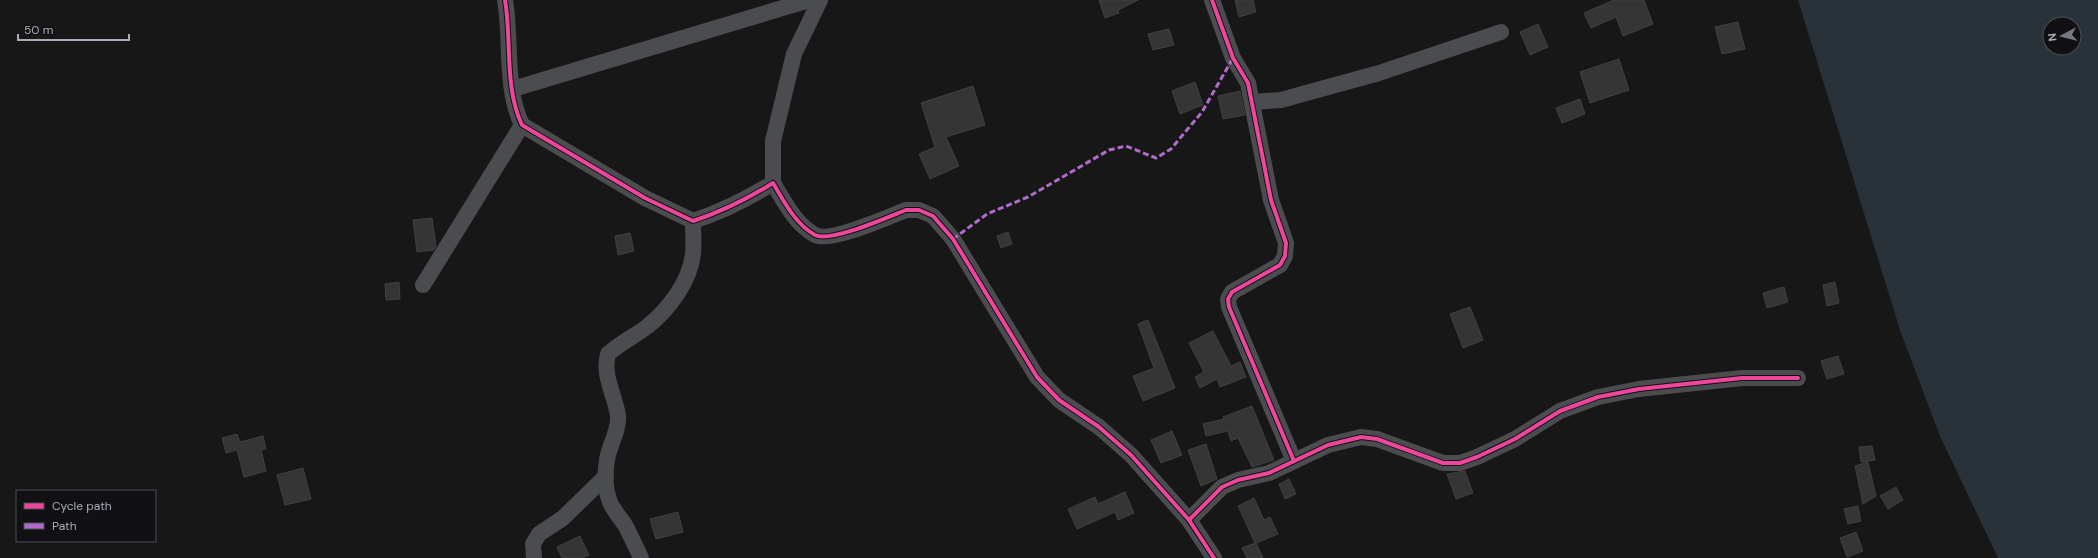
<svg xmlns="http://www.w3.org/2000/svg" width="2098" height="558" viewBox="0 0 2098 558" font-family="'DM Sans',sans-serif">
  <style>
    .water { fill: #2a3239; fill-rule: evenodd }
    .building { fill: #353536; stroke: #3f4043 }
    .lines { fill: none; stroke-linecap: round; stroke-linejoin: round }
    .minor { stroke: #4b4c50; stroke-width: 16 }
    .quiet { stroke: #b06ccc; stroke-width: 3; stroke-dasharray: 6 3; stroke-linecap: butt }
    .cycleway-casing { stroke: #111113; stroke-width: 6 }
    .cycleway { stroke: #ed469a; stroke-width: 4 }
  </style>
  <rect width="100%" height="100%" fill="#171717"/>
  <!-- water -->
  <path class="water" d="M1798,0H2098V558H1998L1940,436L1901,333ZM2050,24H2074V48H2050Z"/>
  <!-- building -->
  <g class="building">
    <path d="M1099,0H1138L1118,10L1119,13L1105,18Z"/>
    <path d="M1235,0H1253L1256,12L1239,17Z"/>
    <path d="M1614,0H1644L1653,24L1623,36L1616,17L1591,28L1584,13Z"/>
    <path d="M1738,22L1745,49L1722,54L1715,27Z"/>
    <path d="M1538,24L1548,47L1530,55L1520,32Z"/>
    <path d="M1169,29L1174,45L1153,50L1148,34Z"/>
    <path d="M1619,59L1629,90L1590,103L1580,72Z"/>
    <path d="M1195,82L1203,105L1180,114L1172,91Z"/>
    <path d="M973,86L985,125L946,137L959,166L930,179L919,154L935,147L921,103Z"/>
    <path d="M1240,91L1245,115L1223,119L1218,96Z"/>
    <path d="M1580,99L1585,114L1562,123L1556,108Z"/>
    <path d="M432,218L436,246L434,250L417,252L413,220Z"/>
    <path d="M1008,232L1012,244L1001,248L997,236Z"/>
    <path d="M630,233L634,251L618,255L615,236Z"/>
    <path d="M399,282L400,299L386,300L385,284Z"/>
    <path d="M1835,282L1839,303L1827,306L1823,285Z"/>
    <path d="M1784,287L1788,302L1767,308L1763,293Z"/>
    <path d="M1470,307L1483,340L1463,348L1450,314Z"/>
    <path d="M1148,320L1175,388L1143,401L1133,376L1154,368L1138,324Z"/>
    <path d="M1213,331L1231,366L1240,362L1246,377L1220,387L1217,379L1200,388L1195,377L1204,372L1189,343Z"/>
    <path d="M1838,356L1844,374L1827,379L1821,361Z"/>
    <path d="M1252,406L1274,460L1252,467L1238,438L1231,441L1228,431L1206,436L1203,424L1224,419L1223,417Z"/>
    <path d="M1172,431L1182,455L1161,463L1151,440Z"/>
    <path d="M237,434L240,442L263,436L266,449L261,450L266,471L244,477L237,450L226,453L222,438Z"/>
    <path d="M1206,444L1217,479L1201,486L1188,450Z"/>
    <path d="M1872,446L1875,460L1861,462L1859,447Z"/>
    <path d="M1868,462L1876,496L1863,504L1855,466Z"/>
    <path d="M303,468L311,499L285,505L277,475Z"/>
    <path d="M1465,471L1473,493L1456,499L1447,474Z"/>
    <path d="M1289,479L1296,494L1285,499L1279,484Z"/>
    <path d="M1896,487L1903,500L1888,509L1880,496Z"/>
    <path d="M1125,492L1134,513L1118,520L1115,512L1077,529L1068,509L1095,497L1098,504Z"/>
    <path d="M1254,498L1264,520L1270,517L1278,534L1256,543L1263,558H1247L1242,548L1255,543L1238,506Z"/>
    <path d="M1858,506L1861,521L1848,524L1844,509Z"/>
    <path d="M678,512L683,532L656,539L650,519Z"/>
    <path d="M1856,532L1863,551L1847,557L1840,538Z"/>
    <path d="M580,536L589,555L582,558H562L557,547Z"/>
  </g>
  <g class="lines">
    <!-- minor -->
    <g class="minor">
      <path d="M505,0C512,41 504,87 522,125L645,198L693,221C721,212 747,199 773,183C784,201 795,224 815,235C830,243 888,217 906,210H919L933,216L953,239L1037,377L1059,400L1099,427L1131,455L1189,520L1214,558"/>
      <path d="M1212,0L1233,58L1248,83L1271,200L1286,243L1285,256L1280,265L1232,292L1228,299L1229,307L1294,461"/>
      <path d="M513,89L809,0"/>
      <path d="M1252,102L1281,100L1379,73L1501,32"/>
      <path d="M773,183V141L794,54L820,0"/>
      <path d="M423,285L522,125"/>
      <path d="M1189,520L1222,487L1238,480L1269,473L1328,445L1361,437L1377,439L1443,463H1460L1477,457L1515,439L1560,411L1598,397L1639,389L1742,378H1798"/>
      <path d="M534,558L533,544L539,534L563,518L606,476"/>
      <path d="M641,558C636,547 631,536 625,525C620,517 611,508 609,499C605,488 605,472 607,460C609,445 619,432 618,416C615,394 602,376 608,354C620,343 635,336 648,326C669,309 690,281 693,254C694,243 693,232 693,221"/>
    </g>
    <!-- quiet -->
    <path class="quiet" d="M953,239L987,214L1028,197L1109,150L1126,146L1156,158L1171,149L1202,112L1233,58"/>
    <defs>
      <g id="cycleway">
        <path d="M505,0C512,41 504,87 522,125L645,198L693,221C721,212 747,199 773,183C784,201 795,224 815,235C830,243 888,217 906,210H919L933,216L953,239L1037,377L1059,400L1099,427L1131,455L1189,520L1214,558"/>
        <path d="M1212,0L1233,58L1248,83L1271,200L1286,243L1285,256L1280,265L1232,292L1228,299L1229,307L1294,461"/>
        <path d="M1189,520L1222,487L1238,480L1269,473L1328,445L1361,437L1377,439L1443,463H1460L1477,457L1515,439L1560,411L1598,397L1639,389L1742,378H1798"/>
      </g>
    </defs>
    <!-- cycleway casing -->
    <use href="#cycleway" class="cycleway-casing"/>
    <!-- cycleway -->
    <use href="#cycleway" class="cycleway"/>
  </g>
  <!-- legend -->
  <rect x="16" y="490" width="140" height="52" fill="#111113" stroke="#4d4f55"/>
  <rect x="24" y="503" width="20" height="6" fill="#ed469a" stroke="#4d4f55"/>
  <text x="52" y="510" font-size="12" fill="#a8adb8">Cycle path</text>
  <rect x="24" y="523" width="20" height="6" fill="#b06ccc" stroke="#4d4f55"/>
  <text x="52" y="530" font-size="12" fill="#a8adb8">Path</text>
  <!-- north arrow -->
  <g transform="translate(2062 36) rotate(263)"><circle r="19" fill="#111113" stroke="#4d4f55"/>
  <path d="M0-3L7 15L0 10L-7 15Z" fill="#757880"/>
  <text y="-6" font-size="11" font-weight="bold" text-anchor="middle" fill="#a8adb8">N</text>
  </g>
  <!-- scale -->
  <path d="M18 34v6h111v-6" fill="none" stroke="#a8adb8" stroke-width="2"/>
  <text x="24" y="34" font-size="12" fill="#a8adb8" stroke="#111113" stroke-width="3" paint-order="stroke">50 m</text>
</svg>
